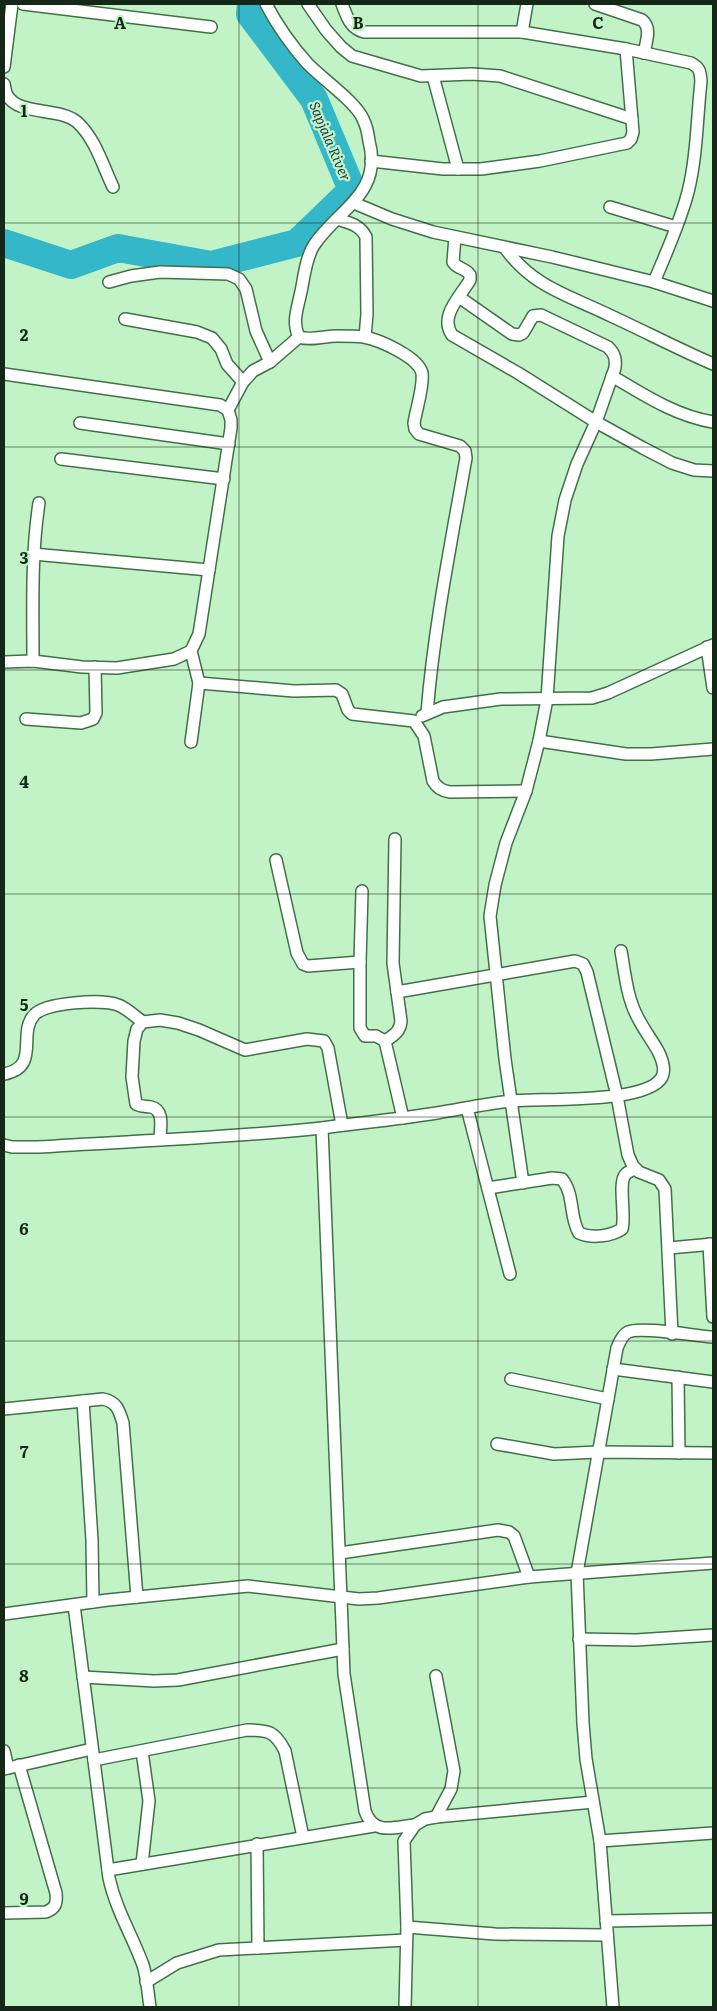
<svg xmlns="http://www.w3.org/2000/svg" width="717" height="2011" viewBox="0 0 717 2011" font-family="Literata,serif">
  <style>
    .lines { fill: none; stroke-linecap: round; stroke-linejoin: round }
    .river { stroke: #34b7c8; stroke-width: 28 }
    .minor-casing { stroke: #426f49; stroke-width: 14 }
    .minor { stroke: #fff; stroke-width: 11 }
    .grid { fill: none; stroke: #152818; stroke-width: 1; stroke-opacity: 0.55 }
    .labels { text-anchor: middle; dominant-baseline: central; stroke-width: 4.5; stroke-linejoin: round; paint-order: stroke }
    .water-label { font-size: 14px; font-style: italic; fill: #223e42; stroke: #c2f3c7 }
    .grid-label { font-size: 16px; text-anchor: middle; font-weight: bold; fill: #152818; stroke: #c2f3c7; stroke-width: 4.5; stroke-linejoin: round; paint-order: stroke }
  </style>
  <rect width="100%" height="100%" fill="#c2f3c7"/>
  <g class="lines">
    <!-- river -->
    <path class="river" d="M4,243L71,265L118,248L211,265L297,243L352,190L314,99L250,14L251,4"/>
    <defs>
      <g id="minor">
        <path d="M23,4L211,27"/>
        <path d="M266,4C277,25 291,45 307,63C321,78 356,102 363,119C366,125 368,133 369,141C383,194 338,209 314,245C305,259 304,280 300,296C297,310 292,323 299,337C311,341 324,336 337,336C346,336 356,336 364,337C380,340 418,357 422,373C424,386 416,410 414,423L415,429L419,434L460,446L465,451L466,458C451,543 434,627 427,713"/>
        <path d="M308,4L326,30L341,47L352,56L421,76L472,74L500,76L632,119"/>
        <path d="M342,4C347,17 350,28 364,32H522L626,49L691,63C700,68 700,71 701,81C697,117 697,156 688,192C680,223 666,253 654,282"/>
        <path d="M595,4L642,20C652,28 646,42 644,53"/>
        <path d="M522,32L527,4"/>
        <path d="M4,67L12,4"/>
        <path d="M433,76L458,169"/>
        <path d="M4,84C5,87 5,92 7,95C18,116 60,107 77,122C95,138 103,166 113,187"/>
        <path d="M371,161L443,169H481L540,161L627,143L631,139L633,132L626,49"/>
        <path d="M354,203L392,219L433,232L552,257L654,282L713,301"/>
        <path d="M610,207L676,227"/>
        <path d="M337,219C350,223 360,225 366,237L367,314L365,337"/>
        <path d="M455,237L453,262C457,269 466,268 470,275V280C460,297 439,316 452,335L518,373L596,422L643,448L672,463L694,470L713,471"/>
        <path d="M505,248C533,287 568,295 609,315C644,331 678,349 713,364"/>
        <path d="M109,282L131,276L160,272L228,274L239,279L246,289L256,331L270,362"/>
        <path d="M459,297L512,334L519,335L523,333L533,316L541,315L608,347C615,354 616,359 615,368L596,422L577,464L565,500L558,536L547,699L539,741L526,791L506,843L495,885L490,916L505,1059L523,1183"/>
        <path d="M125,319L197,332L212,338L221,349L227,364L243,382"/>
        <path d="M4,374L220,405L228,410L231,420V428L199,634L191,651L199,683L191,742"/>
        <path d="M612,376C644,395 676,416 713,422"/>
        <path d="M228,410L243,382L253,371L270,362L299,337"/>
        <path d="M80,423L229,444"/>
        <path d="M61,459L224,479"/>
        <path d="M33,554L209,570"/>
        <path d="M707,647L713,688"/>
        <path d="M33,661C33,608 31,555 39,503"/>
        <path d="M4,662L33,661L82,667L117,668L174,659L191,651"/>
        <path d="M199,683L294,691L336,690L342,694L348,710L352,714L414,721L424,736L433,781C437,788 442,791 450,792L526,791"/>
        <path d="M422,716L443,707L501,699L592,698L608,693L713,645"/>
        <path d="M26,719L81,723L93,719L96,713L95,667"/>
        <path d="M539,741L626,754H651L713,749"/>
        <path d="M276,860L297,953L303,964L308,966L360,962"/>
        <path d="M362,891L360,962V1028L365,1036H376L385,1041L403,1118"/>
        <path d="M397,992L575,961L583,964L587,972L617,1096L628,1155L633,1166L639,1172L659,1180L665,1189L672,1334"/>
        <path d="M385,1041C394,1035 400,1032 401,1021L393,963L395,839"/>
        <path d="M4,1074C41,1067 17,1034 34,1015C45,1002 103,999 118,1005C127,1008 135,1017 143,1022"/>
        <path d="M467,1108L510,1274"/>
        <path d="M322,1128L344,1674L365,1811C374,1836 394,1827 415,1825"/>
        <path d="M160,1139C160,1129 165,1110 151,1107C146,1106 141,1107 136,1104L132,1077L134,1041L137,1029L143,1022L160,1020L178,1023L199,1030L245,1050L307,1039L324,1041L328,1048L342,1125"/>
        <path d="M4,1145L12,1147H37C132,1141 227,1138 322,1128C360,1123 399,1119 437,1113C462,1109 488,1103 513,1101C542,1098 648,1104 662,1077C666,1069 662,1059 658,1051C652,1040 644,1030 638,1018C627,998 625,974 621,951"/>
        <path d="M488,1188L552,1178L562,1179C575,1195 569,1217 579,1233C592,1239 611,1236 622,1229C626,1216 618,1184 625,1175C627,1172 632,1170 635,1169"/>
        <path d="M709,1244L713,1317"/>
        <path d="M669,1248L713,1244"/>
        <path d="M613,1369L713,1382"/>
        <path d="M678,1377L679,1453"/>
        <path d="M511,1379L608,1399"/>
        <path d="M83,1401L92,1540L93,1602"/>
        <path d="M4,1409L103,1399C117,1402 119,1410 123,1423L137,1597"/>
        <path d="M497,1444L554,1454L598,1452L713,1453"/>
        <path d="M340,1553L498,1530L509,1532L514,1536L529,1577"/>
        <path d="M74,1605L109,1878C116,1910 132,1935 143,1965C147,1978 148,1993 150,2007"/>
        <path d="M4,1614L108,1600L248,1586L359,1599L378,1598L529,1577L713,1563"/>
        <path d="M579,1639L636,1640L713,1635"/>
        <path d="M436,1676L454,1771L451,1789L436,1817"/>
        <path d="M83,1677L154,1681L178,1680L343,1649"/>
        <path d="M4,1751L8,1768"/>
        <path d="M142,1751L149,1801L142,1864"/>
        <path d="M94,1760L247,1730C268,1730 275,1731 285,1751L303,1837"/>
        <path d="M4,1769L92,1749"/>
        <path d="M600,1841L713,1833"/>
        <path d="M257,1844L258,1948"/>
        <path d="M108,1870L374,1826"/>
        <path d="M4,1913L46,1912C56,1908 57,1903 56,1893L19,1765"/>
        <path d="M606,1921L713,1919"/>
        <path d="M407,1927L495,1934L607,1935"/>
        <path d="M146,1982L177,1963L219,1950L406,1940"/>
        <path d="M405,2007L407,1927L404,1841L415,1825L425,1819L436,1817L593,1802"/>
        <path d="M613,2007L600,1841L586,1759L583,1723L577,1573L617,1348C619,1343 622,1335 628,1332C640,1326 696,1336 713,1337"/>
      </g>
    </defs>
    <!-- minor casing -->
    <use href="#minor" class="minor-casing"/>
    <!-- minor -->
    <use href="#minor" class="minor"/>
  </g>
  <!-- grid -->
  <path class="grid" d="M239,4V2007M478,4V2007M4,223H713M4,447H713M4,670H713M4,894H713M4,1117H713M4,1341H713M4,1564H713M4,1788H713"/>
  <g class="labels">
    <!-- water labels -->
    <g class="water-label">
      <text transform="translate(331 141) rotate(67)">Sapjala River</text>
    </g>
  </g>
  <g class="grid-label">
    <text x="120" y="29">A</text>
    <text x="358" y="29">B</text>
    <text x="598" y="29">C</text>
    <text x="24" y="117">1</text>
    <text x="24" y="341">2</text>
    <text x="24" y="564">3</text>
    <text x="24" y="788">4</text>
    <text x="24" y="1011">5</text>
    <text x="24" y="1235">6</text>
    <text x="24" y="1458">7</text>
    <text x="24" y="1682">8</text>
    <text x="24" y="1905">9</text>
  </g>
  <!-- border -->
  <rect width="717" height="2011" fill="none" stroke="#152818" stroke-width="10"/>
</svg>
